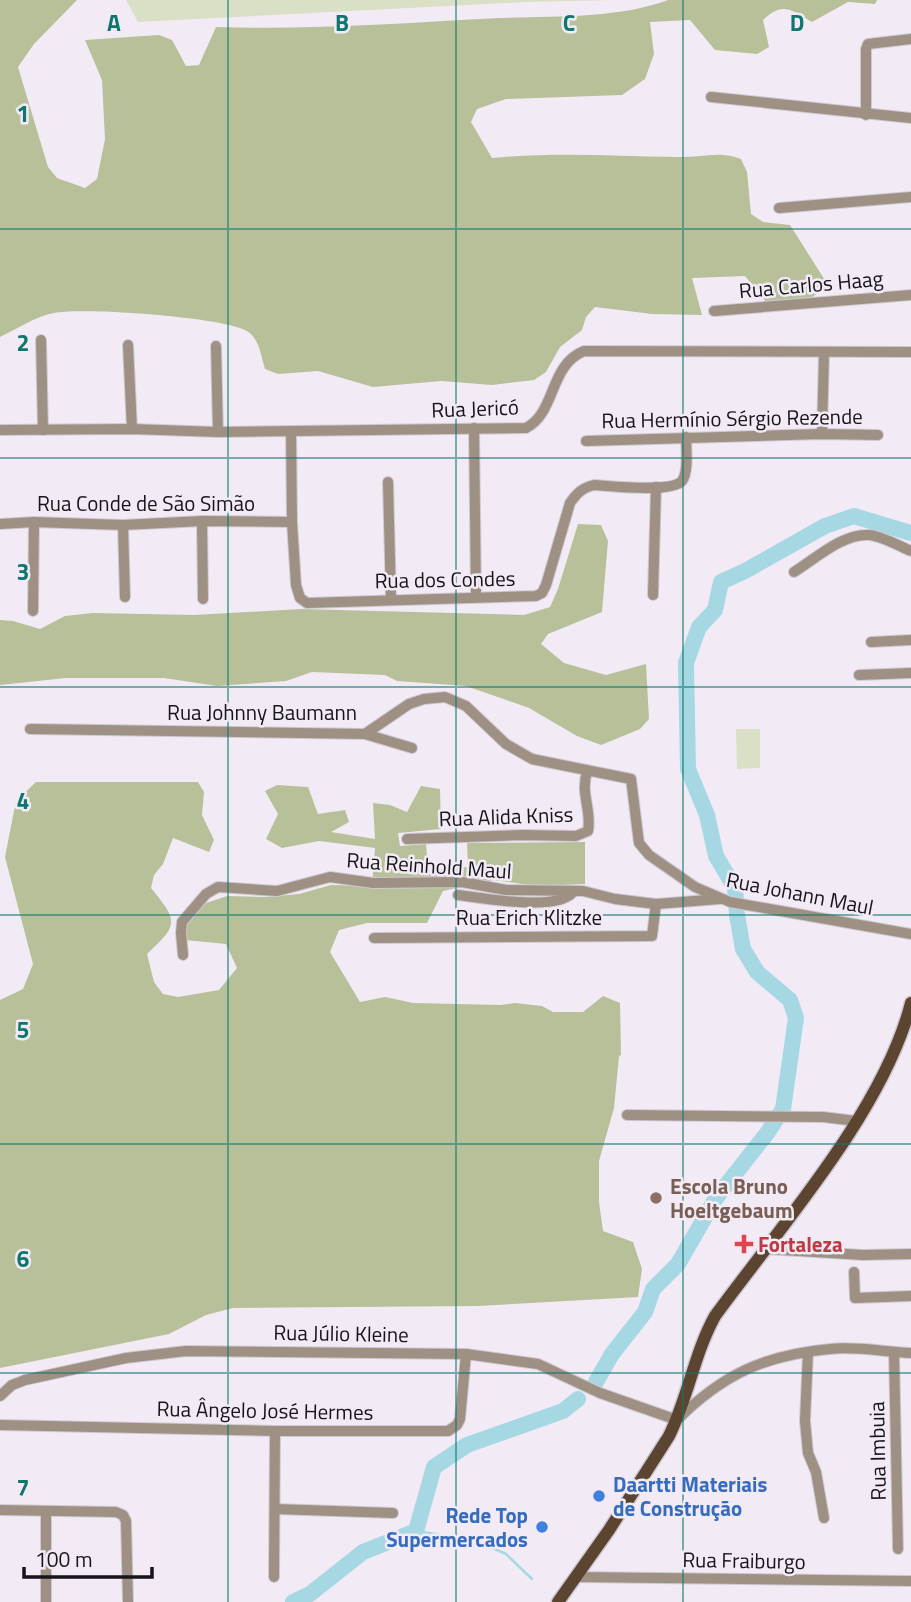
<svg xmlns="http://www.w3.org/2000/svg" width="911" height="1602" viewBox="0 0 911 1602" font-family="'Titillium Web',sans-serif">
  <style>
    .green { fill: #d9e0c5 }
    .forest { fill: #b7c099 }
    .lines { fill: none; stroke-linecap: round; stroke-linejoin: round }
    .stream { stroke: #a6d8e4; stroke-width: 2.5 }
    .river { stroke: #a6d8e4; stroke-width: 16 }
    .minor-casing { stroke: #cfc9d3; stroke-width: 12 }
    .major-casing { stroke: #cfc9d3; stroke-width: 15 }
    .minor { stroke: #9e9184; stroke-width: 10 }
    .major { stroke: #5c4530; stroke-width: 12 }
    .grid { fill: none; stroke: #0f766e; stroke-width: 2; stroke-opacity: 0.55 }
    .education-dot { fill: #8d6e63; stroke: #f2ebf6; stroke-width: 2.5 }
    .health-dot { fill: #e0444e; stroke: #f2ebf6; stroke-width: 2.5 }
    .shop-dot { fill: #3f7fe0; stroke: #f2ebf6; stroke-width: 2.5 }
    .labels { text-anchor: middle; dominant-baseline: central; stroke-width: 5; stroke-linejoin: round; paint-order: stroke }
    .street-label { font-size: 21px; fill: #171519; stroke: #f2ebf6 }
    .education-label { font-size: 21px; font-weight: bold; fill: #785e54; stroke: #f2ebf6; text-anchor: start }
    .health-label { font-size: 21px; font-weight: bold; fill: #be3a42; stroke: #f2ebf6; text-anchor: start }
    .shop-label { font-size: 21px; font-weight: bold; fill: #366cbe; stroke: #f2ebf6; text-anchor: start }
    .grid-label { font-size: 23px; text-anchor: middle; font-weight: bold; fill: #0f766e; stroke: #f2ebf6; stroke-width: 5; stroke-linejoin: round; paint-order: stroke }
  </style>
  <rect width="100%" height="100%" fill="#f2ebf6"/>
  <!-- green -->
  <g class="green">
    <path d="M126,0H616L525,2L138,22Z"/>
    <path d="M736,729H760V768L737,769Z"/>
  </g>
  <!-- forest -->
  <g class="forest">
    <path d="M0,0H77L34,44L18,67L48,167L57,178L85,188L97,179L105,139L102,80L85,40L159,35L172,40L186,66L199,65L216,27C310,30 404,23 499,18C554,16 616,19 668,0H877L875,4L848,2L812,22C791,10 783,1 763,20L769,47L757,54L715,50L690,20L650,22L654,54L645,79L622,95L506,99L477,109L471,122L492,158C554,152 615,156 677,157C700,158 720,150 741,159L747,172L751,214L763,222L790,225L828,285L806,302L767,303L745,276L692,278L702,315L652,314L595,307L586,317L582,330L560,347L546,372L534,380L492,385L441,381L373,387L318,371L278,374L265,369C261,356 259,338 247,331C224,317 82,307 54,313C36,316 17,329 0,337Z"/>
    <path d="M578,524L601,525L608,541L602,612L548,634L541,644L564,663L606,675L646,664L649,719L640,729L601,745L577,736L529,708L492,695L466,686L397,681L385,675L312,672L286,681L217,686L164,678H66L0,685V620L13,621L40,629L65,616L93,613L194,615L301,609L524,615L550,607L558,589Z"/>
    <path d="M36,782H198L204,792L202,815L214,840L209,852L173,838L163,864L154,875L151,888C179,922 178,925 147,954L154,982L163,994L178,997L219,990L237,968L226,944L185,940L184,927L200,905L227,896L267,897L299,894L331,885L372,886L375,848L319,841L282,848L266,839L278,814L265,791L277,785L308,787L318,814L345,810L349,822L331,832L375,839L373,803L390,805L407,812L421,786L440,789L441,829L398,833L400,846L426,844L428,870L468,867L467,843L585,842V884L538,886L493,880L443,891L427,923H367L339,930L330,952L360,1002L385,997L413,1003L500,1005L515,1003L542,1006L553,1012H583L603,996L620,1003L621,1055L619,1056L614,1108L599,1161V1202L603,1231L633,1242L642,1269L638,1297L478,1306L233,1308L206,1315L169,1334L0,1368V1000L23,989L33,964L5,857L16,801Z"/>
  </g>
  <g class="lines">
    <!-- stream -->
    <path class="stream" d="M416,1531L474,1540L506,1554L532,1579"/>
    <!-- river -->
    <g class="river">
      <path d="M596,1382L612,1354L645,1312L653,1289L678,1264L716,1198L768,1132L783,1109L796,1018L790,1000L757,972L743,949L737,915L735,888L716,856L707,815L688,769L686,663L699,627L715,610L721,582L745,571L825,526L854,516L911,533"/>
      <path d="M293,1602L310,1594L363,1552L416,1531L434,1467L467,1445L563,1411L578,1399"/>
    </g>
    <defs>
      <g id="minor">
        <path d="M711,97L911,118"/>
        <path d="M866,115V49L868,44L911,39"/>
        <path d="M779,208L911,197"/>
        <path d="M714,311L911,295"/>
        <path d="M41,340L43,430"/>
        <path d="M128,345L132,429"/>
        <path d="M216,346L218,432"/>
        <path d="M474,428L476,597"/>
        <path d="M0,430L132,429L218,432L526,428C556,413 549,365 584,351L911,352"/>
        <path d="M291,431L292,522L296,585L300,598L307,603L536,596L542,593L546,585L570,503C577,493 582,488 594,485C611,486 671,493 682,481C689,472 686,448 686,437"/>
        <path d="M822,434L824,353"/>
        <path d="M586,441L822,434L878,435"/>
        <path d="M388,482L391,599"/>
        <path d="M202,521L203,599"/>
        <path d="M0,524L34,522L123,525L202,521L292,522"/>
        <path d="M123,525L125,597"/>
        <path d="M794,572C815,559 843,533 869,535C882,536 899,546 911,551"/>
        <path d="M653,595L656,487"/>
        <path d="M33,611L34,522"/>
        <path d="M871,642L911,640"/>
        <path d="M859,675L911,673"/>
        <path d="M30,729L365,734L409,704L424,699L445,697L466,706L506,744L532,759L631,779L639,843L649,855L695,887L730,902L911,934"/>
        <path d="M365,734L412,748"/>
        <path d="M407,839L522,835L576,836L588,831C592,810 580,794 587,772"/>
        <path d="M458,895C482,898 558,912 573,892"/>
        <path d="M374,938L652,936L656,904"/>
        <path d="M183,955L181,933L182,922L206,894L218,887L277,891L330,877L373,883L462,882L506,890L583,891L615,899L656,904L720,899"/>
        <path d="M627,1115L823,1117L856,1121"/>
        <path d="M766,1249L863,1255L911,1254"/>
        <path d="M854,1272L855,1298L911,1296"/>
        <path d="M808,1352L805,1421L808,1453L816,1472L824,1518"/>
        <path d="M894,1352L898,1549"/>
        <path d="M0,1396L12,1385L25,1380L126,1358L186,1351L466,1354L538,1364L600,1393L677,1420C723,1374 765,1355 830,1349C856,1346 885,1352 911,1353"/>
        <path d="M0,1425L275,1431H448L457,1425L460,1419L466,1354"/>
        <path d="M275,1509L393,1513"/>
        <path d="M0,1510L116,1512L123,1515L126,1521L128,1602"/>
        <path d="M274,1577L275,1431"/>
        <path d="M576,1577L911,1581"/>
        <path d="M46,1602V1512"/>
      </g>
      <path id="major" d="M558,1602L609,1530L669,1436C688,1398 694,1354 715,1316C780,1227 884,1110 911,1003"/>
    </defs>
    <!-- minor casing -->
    <use href="#minor" class="minor-casing"/>
    <!-- major casing -->
    <use href="#major" class="major-casing"/>
    <!-- minor -->
    <use href="#minor" class="minor"/>
    <!-- major -->
    <use href="#major" class="major"/>
  </g>
  <!-- grid -->
  <path class="grid" d="M228,0V1602M456,0V1602M683,0V1602M0,229H911M0,458H911M0,687H911M0,915H911M0,1144H911M0,1373H911"/>
  <!-- markers -->
  <circle class="education-dot" cx="656" cy="1198" r="7"/>
  <path class="health-dot" d="M740.5 1233.5h7v7h7v7h-7v7h-7v-7h-7v-7h7z"/>
  <g class="shop-dot">
    <circle cx="599" cy="1496" r="7"/>
    <circle cx="542" cy="1527" r="7"/>
  </g>
  <g class="labels">
    <!-- street labels -->
    <g class="street-label">
      <text transform="translate(811 284) rotate(-5)">Rua Carlos Haag</text>
      <text transform="translate(475 408) rotate(-2)">Rua Jericó</text>
      <text transform="translate(732 418) rotate(-1)">Rua Hermínio Sérgio Rezende</text>
      <text x="146" y="503">Rua Conde de São Simão</text>
      <text transform="translate(445 579) rotate(-1)">Rua dos Condes</text>
      <text x="262" y="712">Rua Johnny Baumann</text>
      <text transform="translate(506 816) rotate(-2)">Rua Alida Kniss</text>
      <text transform="translate(429 865) rotate(4)">Rua Reinhold Maul</text>
      <text transform="translate(800 893) rotate(11)">Rua Johann Maul</text>
      <text x="529" y="917">Rua Erich Klitzke</text>
      <text transform="translate(341 1333) rotate(1)">Rua Júlio Kleine</text>
      <text transform="translate(265 1410) rotate(1)">Rua Ângelo José Hermes</text>
      <text transform="translate(877 1451) rotate(-91)">Rua Imbuia</text>
      <text transform="translate(744 1560) rotate(1)">Rua Fraiburgo</text>
    </g>
    <!-- education labels -->
    <g class="education-label">
      <text x="670" y="1186">Escola Bruno<tspan x="670" dy="24">Hoeltgebaum</tspan></text>
    </g>
    <!-- health labels -->
    <g class="health-label">
      <text x="758" y="1244">Fortaleza</text>
    </g>
    <!-- shop labels -->
    <g class="shop-label">
      <text x="613" y="1484">Daartti Materiais<tspan x="613" dy="24">de Construção</tspan></text>
      <text x="528" y="1515" text-anchor="end">Rede Top<tspan x="528" dy="24">Supermercados</tspan></text>
    </g>
  </g>
  <g class="grid-label">
    <text x="114" y="31">A</text>
    <text x="342" y="31">B</text>
    <text x="569" y="31">C</text>
    <text x="797" y="31">D</text>
    <text x="23" y="122">1</text>
    <text x="23" y="351">2</text>
    <text x="23" y="580">3</text>
    <text x="23" y="809">4</text>
    <text x="23" y="1038">5</text>
    <text x="23" y="1267">6</text>
    <text x="23" y="1496">7</text>
  </g>
  <!-- scale -->
  <path d="M24 1567v10h128v-10" fill="none" stroke="#171519" stroke-width="3.5"/>
  <text x="35" y="1567" font-size="21" fill="#171519" stroke="#f2ebf6" stroke-width="5" paint-order="stroke">100 m</text>
</svg>
